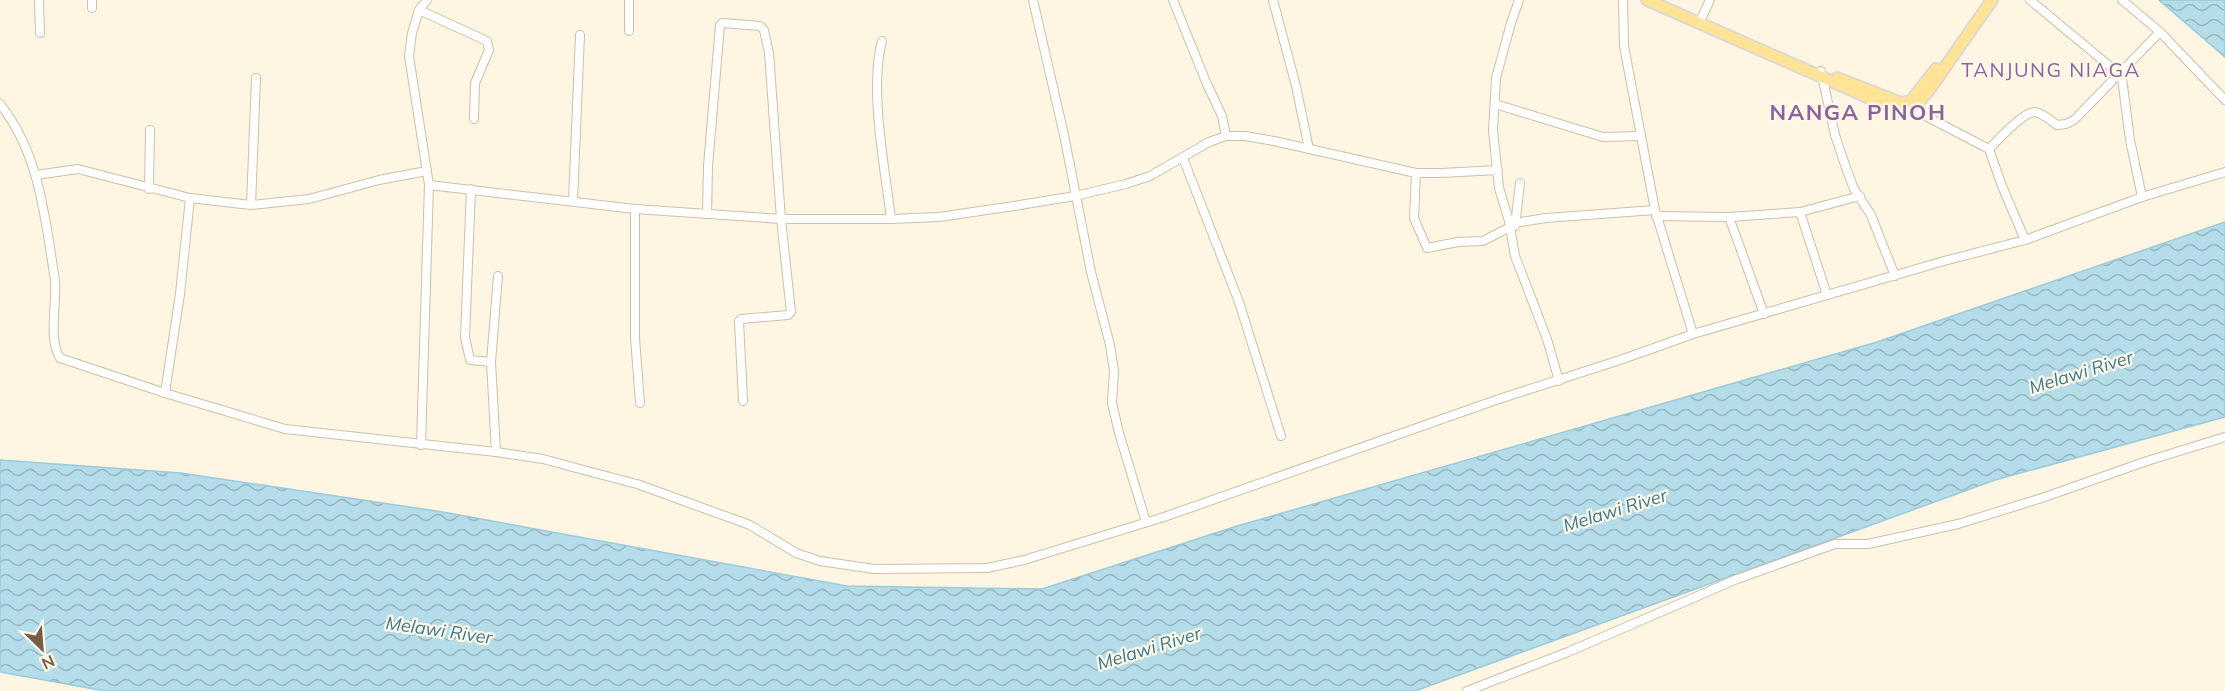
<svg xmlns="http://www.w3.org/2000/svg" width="2225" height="691" viewBox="0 0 2225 691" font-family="Mulish,sans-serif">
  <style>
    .water { fill: url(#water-waves); stroke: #9acbdc; stroke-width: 1.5 }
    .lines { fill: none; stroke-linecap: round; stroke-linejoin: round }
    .minor-casing { stroke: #d0bea8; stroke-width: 10 }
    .major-casing { stroke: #dfd8d3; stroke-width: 14 }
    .minor { stroke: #fff; stroke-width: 8 }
    .major { stroke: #ffe498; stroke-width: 10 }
    .labels { text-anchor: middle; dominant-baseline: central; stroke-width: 4.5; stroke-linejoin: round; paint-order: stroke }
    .water-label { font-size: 18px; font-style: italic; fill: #3e788d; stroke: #fff9ea }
    .quarter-label { font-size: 20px; letter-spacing: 1.5px; fill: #8e619c; stroke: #fff9ea }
    .district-label { font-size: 22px; font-weight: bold; letter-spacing: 1.5px; fill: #8e619c; stroke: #fff9ea }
  </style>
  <defs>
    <pattern id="water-waves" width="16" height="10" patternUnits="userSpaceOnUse" patternTransform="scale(1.5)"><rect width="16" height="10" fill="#b5dce9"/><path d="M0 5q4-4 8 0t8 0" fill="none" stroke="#98b6bf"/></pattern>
  </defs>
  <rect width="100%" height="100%" fill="#fef6e2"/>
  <!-- water -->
  <g class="water">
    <path d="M2159,0H2225V57Z"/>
    <path d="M2225,222V417L1995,480L1415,691H105L0,672V460L181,473L443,512L847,586L1042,589L1237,526L1877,342Z"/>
  </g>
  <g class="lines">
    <defs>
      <g id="minor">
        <path d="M39,0L40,33"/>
        <path d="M92,0V8"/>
        <path d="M1033,0L1064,135L1091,272L1110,345L1114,371L1112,403L1119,433L1146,522"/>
        <path d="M1173,0L1206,82L1222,116L1226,136"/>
        <path d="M1273,0L1296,86L1309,149"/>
        <path d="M1519,0L1511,23L1496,78L1493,131L1499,188L1509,221L1515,256L1547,339L1559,381"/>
        <path d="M1623,0L1624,46L1655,210L1693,334"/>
        <path d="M2030,0L2118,73L2122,78L2130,140L2142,197"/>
        <path d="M2122,0L2160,32L2225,100"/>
        <path d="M419,10L487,41L489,50L475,83L474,119"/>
        <path d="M1702,17L1710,0"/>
        <path d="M629,31V0"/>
        <path d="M882,41C869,91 885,167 891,219"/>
        <path d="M1821,71L1835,135L1845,165L1854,189L1871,215L1895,276"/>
        <path d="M0,104C40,154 45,219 55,280C57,302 48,340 60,358L165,393L285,429L496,452L543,459L591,472L637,484L750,525L796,553L820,561L874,569L987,568L1024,560L1164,517L1499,399L1623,359L1693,334L1944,261L2025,240L2142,197L2225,172"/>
        <path d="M1495,104L1603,137L1641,136"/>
        <path d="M1912,109L1989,149L2002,186L2025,240"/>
        <path d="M1989,149C1998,140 2023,112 2035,112C2043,113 2051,121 2057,125L2066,124L2074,120L2160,32"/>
        <path d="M1183,158L1239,302L1281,436"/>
        <path d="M1416,173L1414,218L1427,248L1458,242L1483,241L1510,227"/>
        <path d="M36,175L78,169L190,198L251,205L309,199L379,180L427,171"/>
        <path d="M429,185L635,209L781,219H891L939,217L1014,206L1075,196L1126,184L1150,176L1209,142L1226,136H1245L1274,141L1416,173H1441L1498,170"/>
        <path d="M149,189L150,130"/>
        <path d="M471,189L465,337L470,360L491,362"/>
        <path d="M573,201L580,35"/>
        <path d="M251,205L256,78"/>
        <path d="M635,209V338L640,403"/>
        <path d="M1800,212L1827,295"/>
        <path d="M707,214L708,166L720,25L722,23L760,26L764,30L769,53L781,219L791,312L788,315L741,319L739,321L743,401"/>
        <path d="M1656,216L1729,217L1800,212L1860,196"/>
        <path d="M1729,217L1764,314"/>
        <path d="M1515,223L1546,218L1655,210"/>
        <path d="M1515,226L1520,183"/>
        <path d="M165,393L180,294L190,198"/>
        <path d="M421,445L429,185L409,56L412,33L419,10L427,0"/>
        <path d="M496,452L491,362L498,276"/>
        <path d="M1467,691L1568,652L1737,579L1835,544H1868L1958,524L2042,498L2147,461L2225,437"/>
      </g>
      <g id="major">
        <path d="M1647,0L1899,111L1912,109L1927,93L1992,0"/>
        <path d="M1837,78L1901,103L1911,101L1936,69"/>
      </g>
    </defs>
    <!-- minor casing -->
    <use href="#minor" class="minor-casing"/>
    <!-- major casing -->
    <use href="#major" class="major-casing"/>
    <!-- minor -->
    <use href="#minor" class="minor"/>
    <!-- major -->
    <use href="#major" class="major"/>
  </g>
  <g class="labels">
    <!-- water labels -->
    <g class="water-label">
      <text transform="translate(2081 372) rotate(-17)">Melawi River</text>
      <text transform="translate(1615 510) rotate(-17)">Melawi River</text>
      <text transform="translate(439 630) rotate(8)">Melawi River</text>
      <text transform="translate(1149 648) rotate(-17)">Melawi River</text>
    </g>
    <!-- quarter labels -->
    <g class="quarter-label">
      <text x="2051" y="69">TANJUNG NIAGA</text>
    </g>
    <!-- district labels -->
    <g class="district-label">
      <text x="1858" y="112">NANGA PINOH</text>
    </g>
  </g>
  <!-- north arrow -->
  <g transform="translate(42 649) rotate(155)" stroke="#fff9ea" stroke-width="4.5" paint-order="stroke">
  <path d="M0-4.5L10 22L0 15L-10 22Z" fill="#785d46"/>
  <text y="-9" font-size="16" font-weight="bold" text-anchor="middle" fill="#785d46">N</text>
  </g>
</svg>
